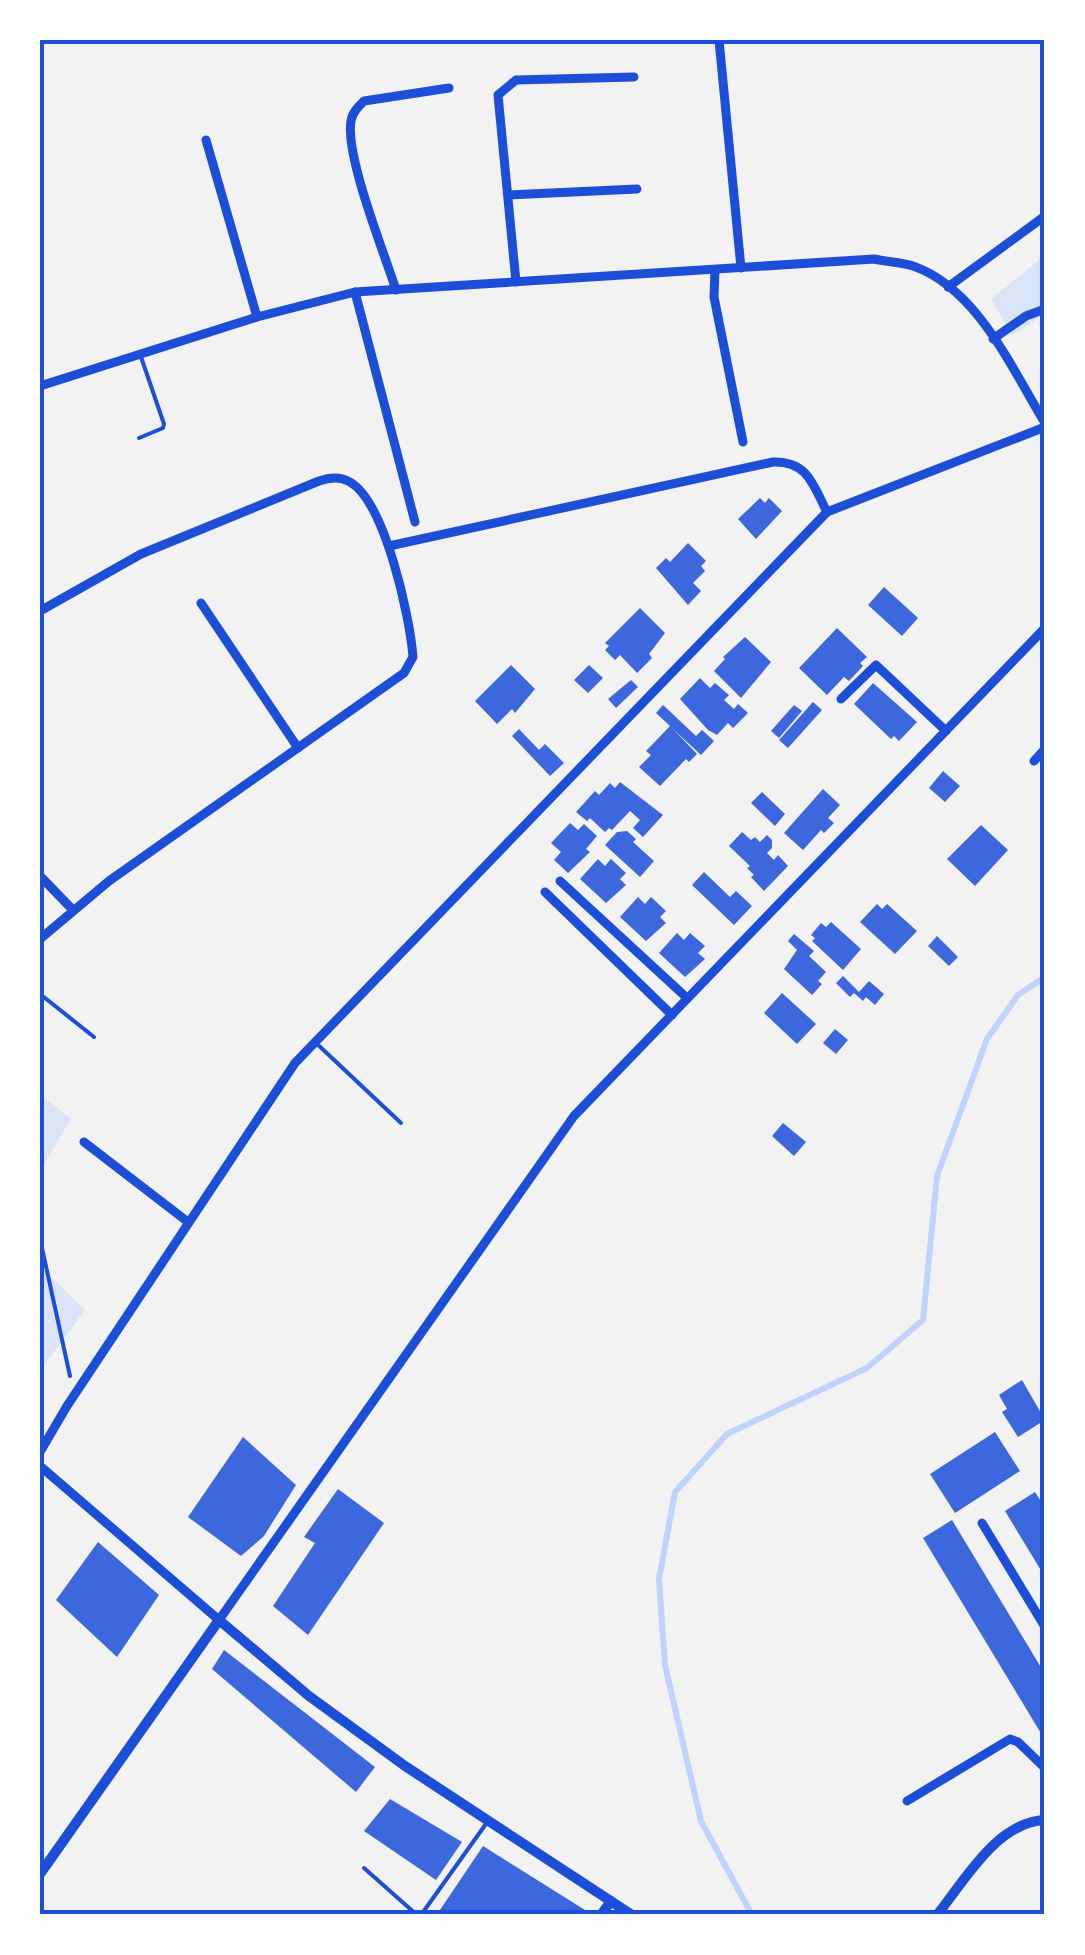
<svg xmlns="http://www.w3.org/2000/svg" width="1085" height="1955" viewBox="0 0 1085 1955" font-family="'PT Sans Narrow',sans-serif">
  <style>
    .green { fill: #dbe4f7 }
    .lines { fill: none; stroke-linecap: round; stroke-linejoin: round }
    .stream { stroke: #bfd3fe; stroke-width: 6 }
    .building { fill: #3d67dc }
    .path { stroke: #1d4ed8; stroke-width: 4 }
    .service { stroke: #1d4ed8; stroke-width: 4 }
    .minor { stroke: #1d4ed8; stroke-width: 9 }
    .tertiary { stroke: #1d4ed8; stroke-width: 10 }
    .neatline { fill: none; stroke: #1d4ed8; stroke-width: 4 }
  </style>
  <rect width="100%" height="100%" fill="#f2f2f2"/>
  <!-- green -->
  <g class="green">
    <path d="M1045,255V314L1012,335L991,299Z"/>
    <path d="M40,1094L71,1119L40,1171Z"/>
    <path d="M40,1266L85,1310L40,1371Z"/>
  </g>
  <g class="lines">
    <!-- stream -->
    <path class="stream" d="M752,1915L701,1821L665,1665L659,1579L675,1492L727,1434L867,1368L923,1320L937,1176L987,1039L1018,995L1045,977"/>
  </g>
  <!-- building -->
  <g class="building">
    <path d="M760,498L765,503L769,498L782,511L756,539L738,519Z"/>
    <path d="M688,543L706,561L701,566L705,571L693,583L701,591L688,605L656,568L666,558L670,562Z"/>
    <path d="M884,587L918,618L902,636L868,605Z"/>
    <path d="M640,608L665,633L649,654L652,658L637,673L620,655L615,660L605,650L609,646L605,643Z"/>
    <path d="M837,628L867,657L860,663L863,666L849,681L844,677L827,695L799,668Z"/>
    <path d="M745,637L771,662L741,698L714,671L725,659L723,657Z"/>
    <path d="M511,665L535,689L515,713L512,709L497,724L475,701Z"/>
    <path d="M589,665L603,678L588,693L574,680Z"/>
    <path d="M700,678L710,688L715,683L729,695L724,700L734,709L738,704L748,713L733,728L728,723L717,735L708,730L680,699Z"/>
    <path d="M631,680L638,687L616,708L608,699Z"/>
    <path d="M873,683L917,722L899,741L894,736L891,739L854,704Z"/>
    <path d="M813,702L822,710L788,748L779,740Z"/>
    <path d="M663,705L696,736L702,730L714,741L701,755L673,729L697,754L689,762L686,759L660,786L639,767L651,755L646,751L670,726L656,713Z"/>
    <path d="M794,705L802,711L779,738L771,731Z"/>
    <path d="M519,729L539,750L545,744L564,763L550,776L512,736Z"/>
    <path d="M943,771L960,786L945,802L929,788Z"/>
    <path d="M620,782L663,815L643,837L633,828L640,820L630,811L612,830L609,828L605,832L590,818L587,821L576,812L595,791L599,795L610,783L615,788Z"/>
    <path d="M823,789L840,805L828,818L834,823L824,833L821,830L803,850L784,833Z"/>
    <path d="M762,792L785,814L775,826L751,803Z"/>
    <path d="M570,823L578,830L584,824L597,836L586,849L590,852L568,873L554,860L561,852L551,843Z"/>
    <path d="M981,825L1008,850L975,886L947,859Z"/>
    <path d="M627,831L636,839L633,842L654,861L640,877L605,845L617,832Z"/>
    <path d="M742,832L751,840L755,837L760,842L767,835L772,840V848L767,853L774,860L778,855L788,866L764,891L751,877L754,875L747,868L750,866L729,846Z"/>
    <path d="M598,859L605,866L611,859L626,873L620,879L626,885L606,903L580,879Z"/>
    <path d="M704,872L730,897L736,891L752,906L734,925L692,885Z"/>
    <path d="M638,897L645,904L651,897L666,911L660,917L666,923L646,941L620,917Z"/>
    <path d="M877,904L882,909L887,904L917,931L895,954L860,922Z"/>
    <path d="M831,922L861,949L843,970L812,941L815,938L811,935L821,923L826,927Z"/>
    <path d="M677,933L684,940L690,933L705,946L698,953L705,959L685,977L659,953Z"/>
    <path d="M794,934L814,951L809,956L826,972L818,981L822,984L812,995L784,969L797,950L788,941Z"/>
    <path d="M937,936L958,957L949,966L928,946Z"/>
    <path d="M843,976L859,992L869,981L884,994L875,1005L866,997L863,1001L854,993L850,997L836,983Z"/>
    <path d="M782,993L816,1024L797,1044L764,1013Z"/>
    <path d="M835,1029L848,1040L836,1054L823,1043Z"/>
    <path d="M783,1123L806,1142L794,1156L772,1136Z"/>
    <path d="M1022,1380L1045,1420L1018,1437L1002,1412L1007,1409L999,1395Z"/>
    <path d="M995,1432L1020,1471L955,1513L930,1474Z"/>
    <path d="M243,1437L296,1485L264,1536L241,1556L188,1517Z"/>
    <path d="M338,1489L384,1523L308,1635L273,1606L315,1543L304,1537Z"/>
    <path d="M1035,1492L1045,1508V1577L1005,1511Z"/>
    <path d="M952,1520L1045,1674V1740L923,1538Z"/>
    <path d="M98,1542L159,1595L117,1657L56,1600Z"/>
    <path d="M224,1650L375,1767L356,1792L212,1669Z"/>
    <path d="M390,1799L462,1842L436,1880L364,1831Z"/>
    <path d="M483,1846L585,1910L581,1915H446L440,1910Z"/>
  </g>
  <g class="lines">
    <!-- path -->
    <path class="path" d="M40,1239L70,1376"/>
    <!-- service -->
    <g class="service">
      <path d="M139,438L163,428L164,424L140,354"/>
      <path d="M40,994L94,1037"/>
      <path d="M315,1042L401,1123"/>
      <path d="M364,1868L417,1915"/>
      <path d="M421,1915L488,1821"/>
    </g>
    <!-- minor -->
    <g class="minor">
      <path d="M719,40L741,268"/>
      <path d="M206,140L257,317"/>
      <path d="M508,195L637,189"/>
      <path d="M715,270L714,297L743,442"/>
      <path d="M516,282L498,95L516,80L634,77"/>
      <path d="M948,287L1045,216"/>
      <path d="M396,290C384,252 345,156 351,121C352,113 358,107 364,101L449,88"/>
      <path d="M355,292L415,522"/>
      <path d="M993,339L1026,316L1045,309"/>
      <path d="M40,386L257,317L355,292L874,259C887,262 901,262 913,266C977,288 1012,369 1045,423"/>
      <path d="M389,546L773,462C808,461 813,485 827,512"/>
      <path d="M201,603L298,748"/>
      <path d="M40,611L141,554L319,481C330,477 340,476 350,482C385,502 410,617 413,657L404,673L109,881L40,939"/>
      <path d="M841,699L876,665L946,731"/>
      <path d="M1034,761L1045,749"/>
      <path d="M40,876L73,910"/>
      <path d="M560,881L687,998"/>
      <path d="M545,892L672,1015"/>
      <path d="M84,1142L188,1222"/>
      <path d="M40,1452L67,1406L295,1063L827,512L1045,427"/>
      <path d="M40,1466L219,1620L574,1116L1045,628"/>
      <path d="M982,1523L1045,1627"/>
      <path d="M907,1801L1010,1739L1018,1742L1045,1768"/>
    </g>
    <!-- tertiary -->
    <g class="tertiary">
      <path d="M40,1874L219,1620L309,1696L405,1766L632,1915"/>
      <path d="M601,1915L611,1901"/>
      <path d="M937,1915C965,1880 997,1822 1045,1820"/>
    </g>
  </g>
  <!-- border -->
  <rect width="1085" height="1955" fill="none" stroke="#ffffff" stroke-width="85"/>
  <rect x="42" y="42" width="1000" height="1870" class="neatline"/>
</svg>
